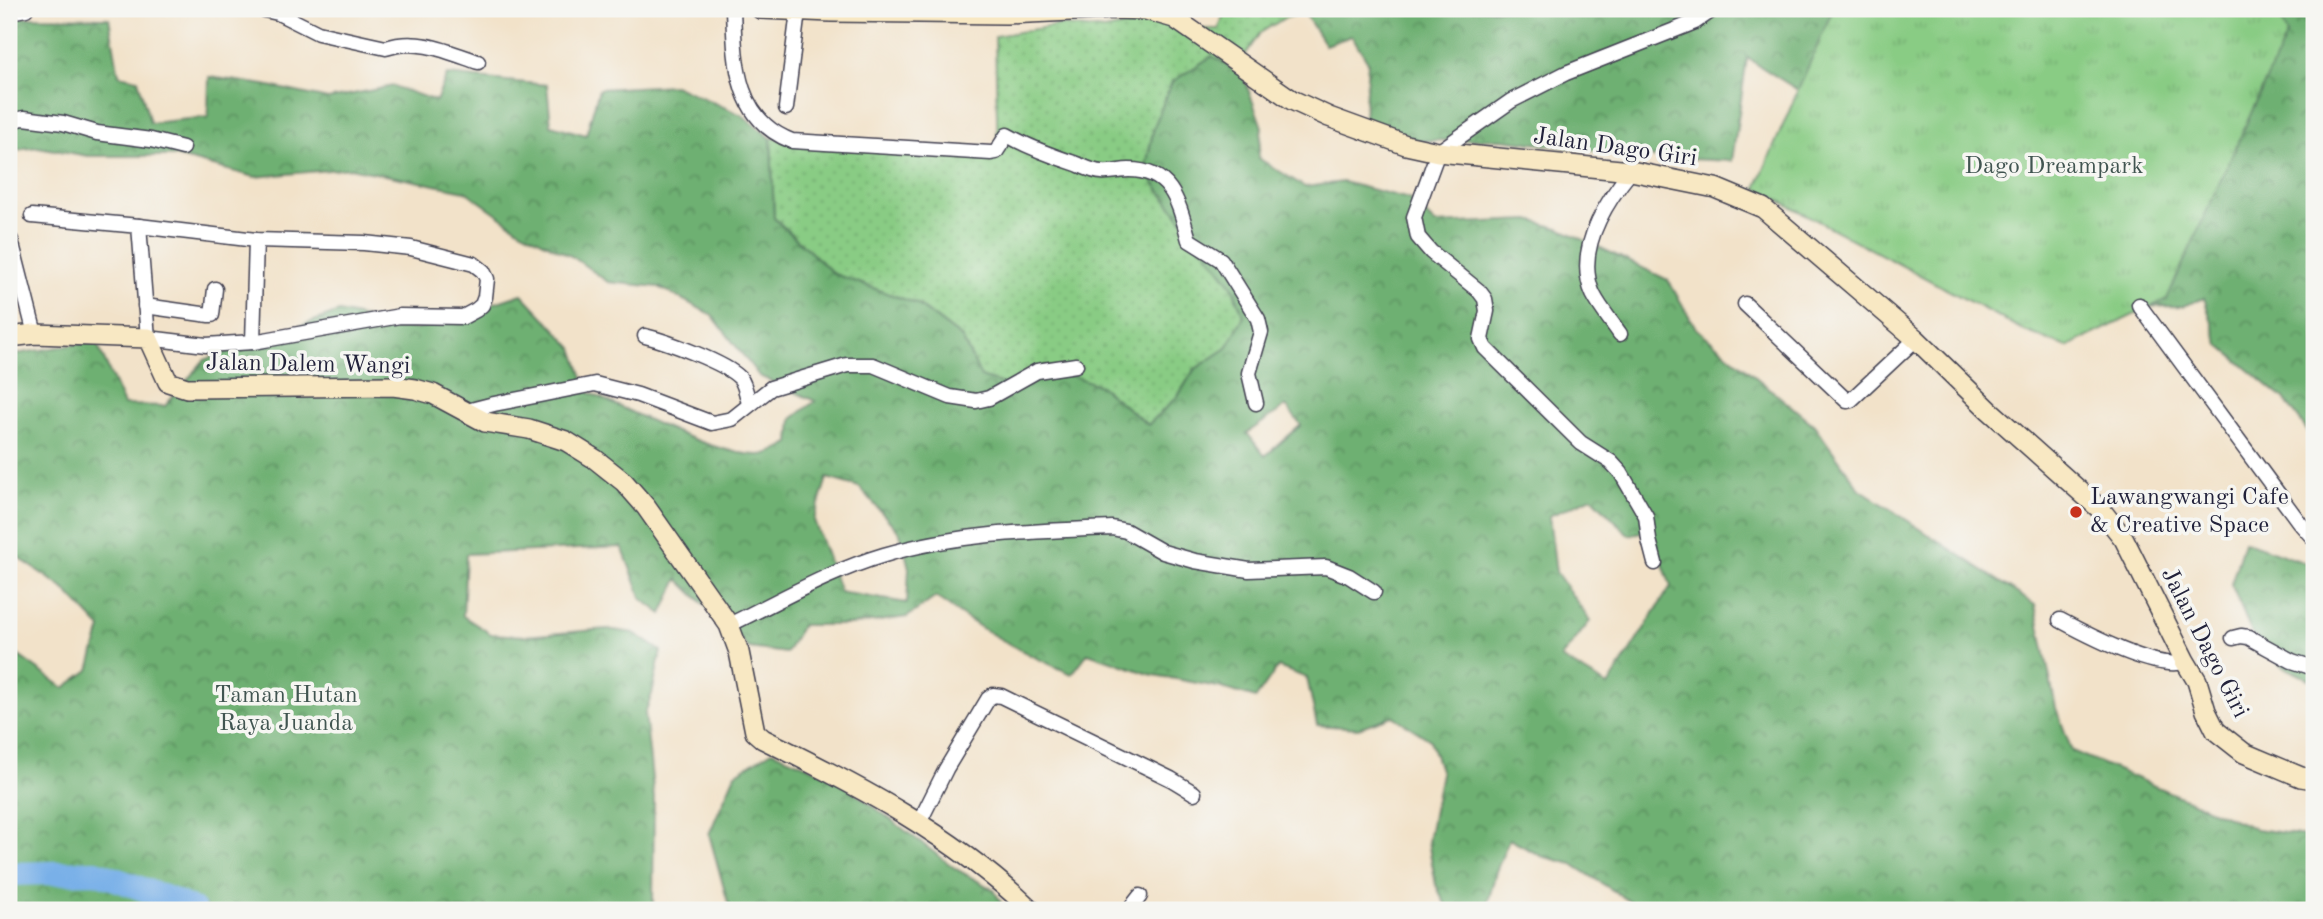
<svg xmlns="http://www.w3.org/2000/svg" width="2323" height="919" viewBox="0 0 2323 919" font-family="'Old Standard TT',serif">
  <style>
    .grass { fill: url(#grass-dots); stroke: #567760; stroke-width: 2 }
    .forest { fill: url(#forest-crowns); stroke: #486956; stroke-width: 2; fill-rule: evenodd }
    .park { fill: url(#park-tufts); stroke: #567760; stroke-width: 2 }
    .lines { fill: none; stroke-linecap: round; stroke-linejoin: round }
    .river { stroke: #79b0e8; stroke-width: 24 }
    .street-casing { stroke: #413f50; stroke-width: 17 }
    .secondary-casing { stroke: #413f50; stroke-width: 22 }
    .street { stroke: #fff; stroke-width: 14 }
    .secondary { stroke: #f8e8c3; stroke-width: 19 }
    .poi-dot { fill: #c8321e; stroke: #f6f6f2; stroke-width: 2.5 }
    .labels { text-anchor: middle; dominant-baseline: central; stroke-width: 7; stroke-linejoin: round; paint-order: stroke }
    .street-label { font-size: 24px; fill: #22223b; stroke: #f6f6f2 }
    .park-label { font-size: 24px; fill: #415551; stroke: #f6f6f2 }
    .poi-label { font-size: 24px; fill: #22223b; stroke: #f6f6f2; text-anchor: start }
  </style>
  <defs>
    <pattern id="grass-dots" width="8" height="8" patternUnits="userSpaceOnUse" patternTransform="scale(1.75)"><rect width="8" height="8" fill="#89cc84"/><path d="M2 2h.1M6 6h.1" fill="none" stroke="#76af73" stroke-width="1.8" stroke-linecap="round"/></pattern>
    <pattern id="forest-crowns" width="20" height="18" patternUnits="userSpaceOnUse" patternTransform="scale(1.75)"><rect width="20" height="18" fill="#6eb072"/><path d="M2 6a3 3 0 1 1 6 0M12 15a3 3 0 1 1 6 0" fill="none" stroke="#5a8f5f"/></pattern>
    <pattern id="park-tufts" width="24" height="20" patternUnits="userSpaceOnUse" patternTransform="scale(1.75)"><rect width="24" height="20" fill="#89cc84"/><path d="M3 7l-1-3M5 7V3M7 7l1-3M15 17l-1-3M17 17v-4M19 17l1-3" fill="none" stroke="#76af73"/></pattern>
  </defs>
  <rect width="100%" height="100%" fill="#f6f6f2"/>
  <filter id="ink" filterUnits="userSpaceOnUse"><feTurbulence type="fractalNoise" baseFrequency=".0143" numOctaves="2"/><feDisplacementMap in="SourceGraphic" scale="14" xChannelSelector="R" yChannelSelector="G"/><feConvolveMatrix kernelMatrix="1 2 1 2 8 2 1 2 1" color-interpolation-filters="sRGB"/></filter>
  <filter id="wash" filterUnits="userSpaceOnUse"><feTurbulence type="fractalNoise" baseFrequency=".00686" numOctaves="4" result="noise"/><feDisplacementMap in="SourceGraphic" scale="28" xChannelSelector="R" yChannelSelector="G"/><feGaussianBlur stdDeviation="1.57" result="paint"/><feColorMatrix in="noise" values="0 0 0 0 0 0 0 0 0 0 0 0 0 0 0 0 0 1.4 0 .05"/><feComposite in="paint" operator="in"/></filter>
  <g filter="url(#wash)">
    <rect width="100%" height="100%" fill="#f2e2c9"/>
    <!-- grass -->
    <path class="grass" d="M1225,9H1302L1303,12L1283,19L1260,33L1244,57L1172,82L1154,127L1145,171L1231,284L1244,316L1227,349L1194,370L1178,396L1148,425L1100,386L1005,385L980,377L962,338L917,304L834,274L774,218L771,138L998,158L995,36L1059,25L1104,30L1161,19L1191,29H1219Z"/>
    <!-- forest -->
    <g class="forest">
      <path d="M1302,9H2308L2314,19V440L2284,399L2219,345L2204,298L2183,306L2081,308L1823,106L1747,58L1732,161L1642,157L1501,139L1412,141L1364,118L1368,62L1352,36L1325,45Z"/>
      <path d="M19,17L109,18L119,75L138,79L150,123L208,117L209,77L265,85L328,99L393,86L436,101L447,75L547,85L551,125L586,135L599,89L674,85L742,115L771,138L774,218L834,274L917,304L962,338L981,377L1005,385L1045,365L1100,386L1148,425L1178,396L1194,370L1227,348L1244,316L1231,284L1145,171L1154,127L1172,82L1212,56L1243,75L1262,127L1258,158L1305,187L1343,182L1409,199L1435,224L1530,220L1561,229L1668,280L1696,328L1814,425L1860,489L2035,605L2056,708L2072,751L2256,829L2314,837V910H1643L1572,864L1541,856L1509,839L1496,872L1486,909L1448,910L1436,885L1428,841L1441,773L1430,740L1393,716L1358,728L1317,725L1307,678L1278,667L1256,698L1218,687L1149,674L1088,653L1072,674C1023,654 979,629 936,597L907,617L850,625H802L786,653L749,648L678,579L662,614L642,599L622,547L466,554L463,616L491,634L525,636L607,629L634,633L661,651L652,694L645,713L654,798L653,910H9V649L64,688L89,670L101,628L63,588L9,551V355L96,341L124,405L165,406L204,360L339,312L416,329L522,294L573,348L588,392C633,412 713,455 760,455C770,455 781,447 790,443L792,419L815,401L759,376L712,315L659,287L608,282L573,257L520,230L465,191L350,168L255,177L175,156H88L38,147L9,151V37ZM1286,406L1301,425L1265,456L1247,433ZM827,478L859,487L900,533L909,568L907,603L840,592L814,520ZM1592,497L1629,535L1650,530L1671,586L1608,686L1561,658L1590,621L1556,572L1549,516Z"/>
      <path d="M2244,541L2314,566V682L2282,666L2252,633L2231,584Z"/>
      <path d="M772,751L836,778L956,869L994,890L1005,910H730L709,834L735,774Z"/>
    </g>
    <!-- park -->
    <path class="park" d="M1833,9H2275L2287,34L2167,299L2067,347L2025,331L1756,188Z"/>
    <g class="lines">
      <!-- river -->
      <path class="river" d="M9,874L96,872L170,899L194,910"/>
    </g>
  </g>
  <g filter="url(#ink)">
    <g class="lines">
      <defs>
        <g id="street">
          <path d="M259,9L278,13L318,33L386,48C417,37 449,52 478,62"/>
          <path d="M733,9C735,61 735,120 792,141L991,153L996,152L1007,135C1030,148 1052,156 1077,164C1084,167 1094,172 1102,172C1111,173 1120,170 1129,170C1173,170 1179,205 1189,240L1221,260L1258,319L1261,332L1249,373L1256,403"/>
          <path d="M9,12L26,9"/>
          <path d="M786,108L798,11"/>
          <path d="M9,121L24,118L63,123L97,133L151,140L183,148"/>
          <path d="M32,216L139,226L256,240L364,243L411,248L474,264L483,271L487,279L485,297L482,305L476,310L463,317L400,316L253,342"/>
          <path d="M139,226L148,338L206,345L253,342L256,240"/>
          <path d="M11,240L35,334"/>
          <path d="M1745,304L1847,401L1851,400L1916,339"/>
          <path d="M2139,305L2299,522L2314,539"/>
          <path d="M145,306L209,315H212L215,289"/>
          <path d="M1620,334C1612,322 1600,308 1593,294C1574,251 1605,203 1631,171"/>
          <path d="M645,336C666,341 726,363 740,378C745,384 747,396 749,404"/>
          <path d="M463,412L494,404L595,384L638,395L712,423L732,419L771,388L847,365H873L950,397L976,401L989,398L1037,371L1076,365"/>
          <path d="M1655,563L1649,540L1646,516L1621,473L1611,462L1581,443L1485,348L1481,339L1487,311L1485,299L1479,291L1431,252L1418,237L1414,217L1438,152L1511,101L1566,73L1695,22L1714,9"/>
          <path d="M2060,620C2084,633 2160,673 2185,661"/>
          <path d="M729,625C779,601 830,571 884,555C958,533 1035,531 1112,528L1126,531L1163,552L1195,561L1249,570L1326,567L1349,576L1374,592"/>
          <path d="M2233,638L2241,636L2248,637L2292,661L2314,668"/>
          <path d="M919,823L946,769L988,699L993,695L1001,696L1171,779L1194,793"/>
          <path d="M1129,910L1140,896"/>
        </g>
        <g id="secondary">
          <path d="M761,9L831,12L1006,14L1114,9L1146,10L1174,18L1292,100L1329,117L1406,145L1438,152L1631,171L1715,188L1763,208L1916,339L1989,410L2101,510L2124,539L2185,661L2197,681L2206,711L2216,731L2244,753L2301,777L2314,779"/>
          <path d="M9,337L35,334L148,338L168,382L187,388L393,386L415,389L433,394L485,422L529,429L566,441L595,459L624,482L646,507L729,625L739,652L755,732L763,739C859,786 953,835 1031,910"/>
        </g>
      </defs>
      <!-- street casing -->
      <use href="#street" class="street-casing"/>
      <!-- secondary casing -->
      <use href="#secondary" class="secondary-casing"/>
      <!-- street -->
      <use href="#street" class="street"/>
      <!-- secondary -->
      <use href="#secondary" class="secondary"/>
    </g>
  </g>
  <!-- markers -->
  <circle class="poi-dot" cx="2076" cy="512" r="7"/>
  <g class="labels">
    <!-- street labels -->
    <g class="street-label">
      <text transform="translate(1615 148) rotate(8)">Jalan Dago Giri</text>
      <text transform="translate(308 365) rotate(1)">Jalan Dalem Wangi</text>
      <text transform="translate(2204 643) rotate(63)">Jalan Dago Giri</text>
    </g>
    <!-- park labels -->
    <g class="park-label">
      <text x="2054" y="167">Dago Dreampark</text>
      <text x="286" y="696">Taman Hutan<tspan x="286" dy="28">Raya Juanda</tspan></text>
    </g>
    <!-- poi labels -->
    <g class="poi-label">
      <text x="2090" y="498">Lawangwangi Cafe<tspan x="2090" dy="28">&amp; Creative Space</tspan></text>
    </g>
  </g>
  <!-- margin -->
  <rect width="2323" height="919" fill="none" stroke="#f6f6f2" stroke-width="35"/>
</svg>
